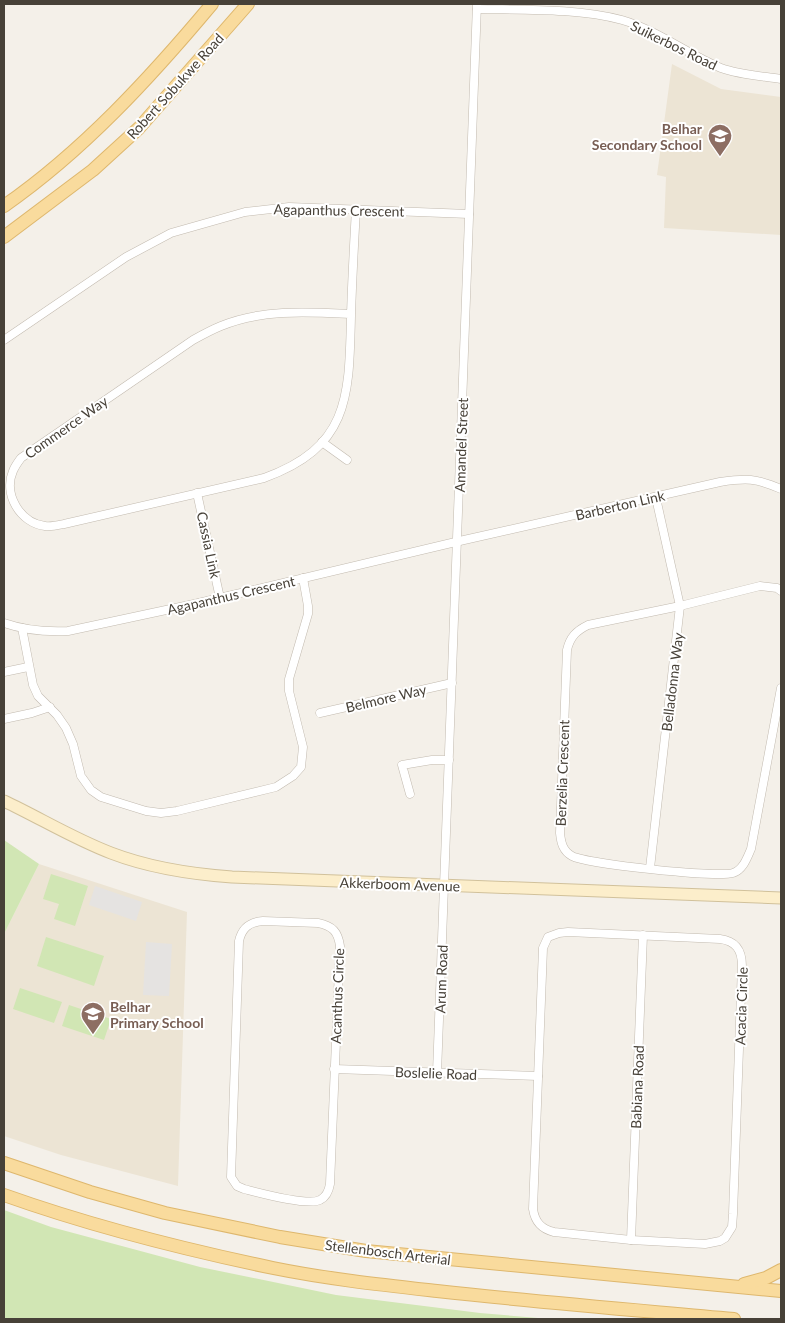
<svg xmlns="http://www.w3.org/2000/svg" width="785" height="1323" viewBox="0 0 785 1323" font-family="Lato,sans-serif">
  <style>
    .education { fill: #ece4d4 }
    .green { fill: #d1e6b4 }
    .parking { fill: #e5e3e1 }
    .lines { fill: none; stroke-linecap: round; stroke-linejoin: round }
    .minor-casing { stroke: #c2baaf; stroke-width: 9 }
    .secondary-casing { stroke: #d1c19b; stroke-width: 13 }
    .primary-casing { stroke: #deb76d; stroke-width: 14 }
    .minor { stroke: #fff; stroke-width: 8 }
    .secondary { stroke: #fceecb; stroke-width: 11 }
    .primary { stroke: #f9db9d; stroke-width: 12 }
    .labels { text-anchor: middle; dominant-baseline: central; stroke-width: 4; stroke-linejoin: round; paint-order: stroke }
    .street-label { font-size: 14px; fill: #474138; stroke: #fff }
    .education-label { font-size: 14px; font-weight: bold; fill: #785e54; stroke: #fff; text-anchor: end }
  </style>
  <rect width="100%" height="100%" fill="#f4f0e9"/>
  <!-- education -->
  <g class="education">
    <path d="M672,64L721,89L781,97V235L664,228L666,177L657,175Z"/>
    <path d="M39,864L187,912L178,1186L61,1155L4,1136V934Z"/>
  </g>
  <!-- green -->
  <g class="green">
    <path d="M4,840L39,864L4,934Z"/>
    <path d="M51,874L88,886L75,926L54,919L59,904L43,899Z"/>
    <path d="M46,937L104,956L94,986L37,966Z"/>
    <path d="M20,988L62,1002L54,1023L13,1009Z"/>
    <path d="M69,1005L111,1019L104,1040L62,1026Z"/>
    <path d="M4,1210L51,1227L200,1267L336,1295L480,1313L550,1319H4Z"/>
  </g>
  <!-- parking -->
  <g class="parking">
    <path d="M95,886L142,902L136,921L89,905Z"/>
    <path d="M146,942L172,944L169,996L143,995Z"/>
  </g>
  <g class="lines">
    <defs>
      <g id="minor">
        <path d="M477,9C523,10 578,8 622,20C657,30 687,54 721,68C740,75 762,76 781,79"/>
        <path d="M351,314C308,312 262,309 221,326C211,330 202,335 193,340L21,458C18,462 15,466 13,471C3,494 20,523 45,526C51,527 59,525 64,524L264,478C350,447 349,396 351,316C352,280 354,245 356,209"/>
        <path d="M4,340L126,257L171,233L245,212L289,207L469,214"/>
        <path d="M322,442L347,460"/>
        <path d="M197,493L220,598"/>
        <path d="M781,591L777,588L760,586L680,606L588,625C576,631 570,637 567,650L560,833C561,843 563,851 572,856C587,864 717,878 733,873C743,870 747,858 751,849L781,688"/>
        <path d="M4,623C24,630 46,632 68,631L194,604L464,540L720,482C746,478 756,478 781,489"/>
        <path d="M22,628L33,685L38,696L57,715L66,728L73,744L81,776L91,790L101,797L146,811L161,813L177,811L276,787L293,776L301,767L303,747L289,691V679L308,614V606L303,578"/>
        <path d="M4,672L28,667"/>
        <path d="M320,713L452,683"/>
        <path d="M4,719L32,713L50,707"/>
        <path d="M410,794L402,765L432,760H449"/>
        <path d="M650,868L680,606L656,498"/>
        <path d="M263,921L318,923C333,926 338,932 340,946L330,1184C329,1190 326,1197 320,1200C307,1206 260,1193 244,1189L237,1186L231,1177L239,941C242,928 249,922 263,921Z"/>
        <path d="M568,932L720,939C736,941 742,950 742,966L733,1214L732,1227L725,1238L720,1241L705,1244L631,1240L554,1232C541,1229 535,1222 533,1209L543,948L548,937L559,933Z"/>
        <path d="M334,1069L538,1076"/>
        <path d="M437,1073L477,4"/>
        <path d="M631,1240L643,935"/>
      </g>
      <path id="secondary" d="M4,801C40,818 74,839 111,853C150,868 190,874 232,877L781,898"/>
      <g id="primary">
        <path d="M4,206C83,151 150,78 212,4"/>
        <path d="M4,237L93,170L139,128L248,4"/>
        <path d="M4,1163L90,1192L165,1213L280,1237L366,1251L781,1291"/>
        <path d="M4,1195C91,1226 182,1249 273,1268C327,1279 383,1285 437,1291C536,1302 635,1310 734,1319"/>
        <path d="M744,1284L766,1278L781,1270"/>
      </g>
    </defs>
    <!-- minor casing -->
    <use href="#minor" class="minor-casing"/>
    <!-- secondary casing -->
    <use href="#secondary" class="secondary-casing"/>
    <!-- primary casing -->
    <use href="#primary" class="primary-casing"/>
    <!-- minor -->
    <use href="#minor" class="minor"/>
    <!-- secondary -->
    <use href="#secondary" class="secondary"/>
    <!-- primary -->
    <use href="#primary" class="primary"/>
  </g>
  <!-- icons -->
  <defs>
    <symbol id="school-pin" viewBox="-11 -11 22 30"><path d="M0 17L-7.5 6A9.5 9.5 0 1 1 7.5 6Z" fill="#8d6e63" stroke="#fff"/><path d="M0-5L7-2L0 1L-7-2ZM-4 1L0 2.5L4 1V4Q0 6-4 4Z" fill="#fff"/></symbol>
  </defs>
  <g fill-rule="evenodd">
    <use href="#school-pin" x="706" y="122" width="28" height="38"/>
    <use href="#school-pin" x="79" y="1000" width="28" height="38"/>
  </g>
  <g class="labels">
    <!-- street labels -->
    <g class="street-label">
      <text transform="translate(674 45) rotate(26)">Suikerbos Road</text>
      <text transform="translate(175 86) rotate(-48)">Robert Sobukwe Road</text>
      <text transform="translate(339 210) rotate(1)">Agapanthus Crescent</text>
      <text transform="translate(66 427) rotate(-35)">Commerce Way</text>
      <text transform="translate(461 445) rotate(-88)">Amandel Street</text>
      <text transform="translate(620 505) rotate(-13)">Barberton Link</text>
      <text transform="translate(209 545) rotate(78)">Cassia Link</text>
      <text transform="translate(231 595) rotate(-13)">Agapanthus Crescent</text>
      <text transform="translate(672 682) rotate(-83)">Belladonna Way</text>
      <text transform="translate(386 698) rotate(-13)">Belmore Way</text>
      <text transform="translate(562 773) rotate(-88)">Berzelia Crescent</text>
      <text transform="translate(400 884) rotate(2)">Akkerboom Avenue</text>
      <text transform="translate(441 979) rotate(-88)">Arum Road</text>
      <text transform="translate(337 996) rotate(-88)">Acanthus Circle</text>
      <text transform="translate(741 1006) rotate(-88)">Acacia Circle</text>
      <text transform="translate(436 1073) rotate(2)">Boslelie Road</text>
      <text transform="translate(637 1087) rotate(-88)">Babiana Road</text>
      <text transform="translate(388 1252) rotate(7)">Stellenbosch Arterial</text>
    </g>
    <!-- education labels -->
    <g class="education-label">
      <text x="702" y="128">Belhar<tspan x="702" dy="16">Secondary School</tspan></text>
      <text x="110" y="1006" text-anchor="start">Belhar<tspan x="110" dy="16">Primary School</tspan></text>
    </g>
  </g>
  <!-- border -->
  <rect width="785" height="1323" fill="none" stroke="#474138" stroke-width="10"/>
</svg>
